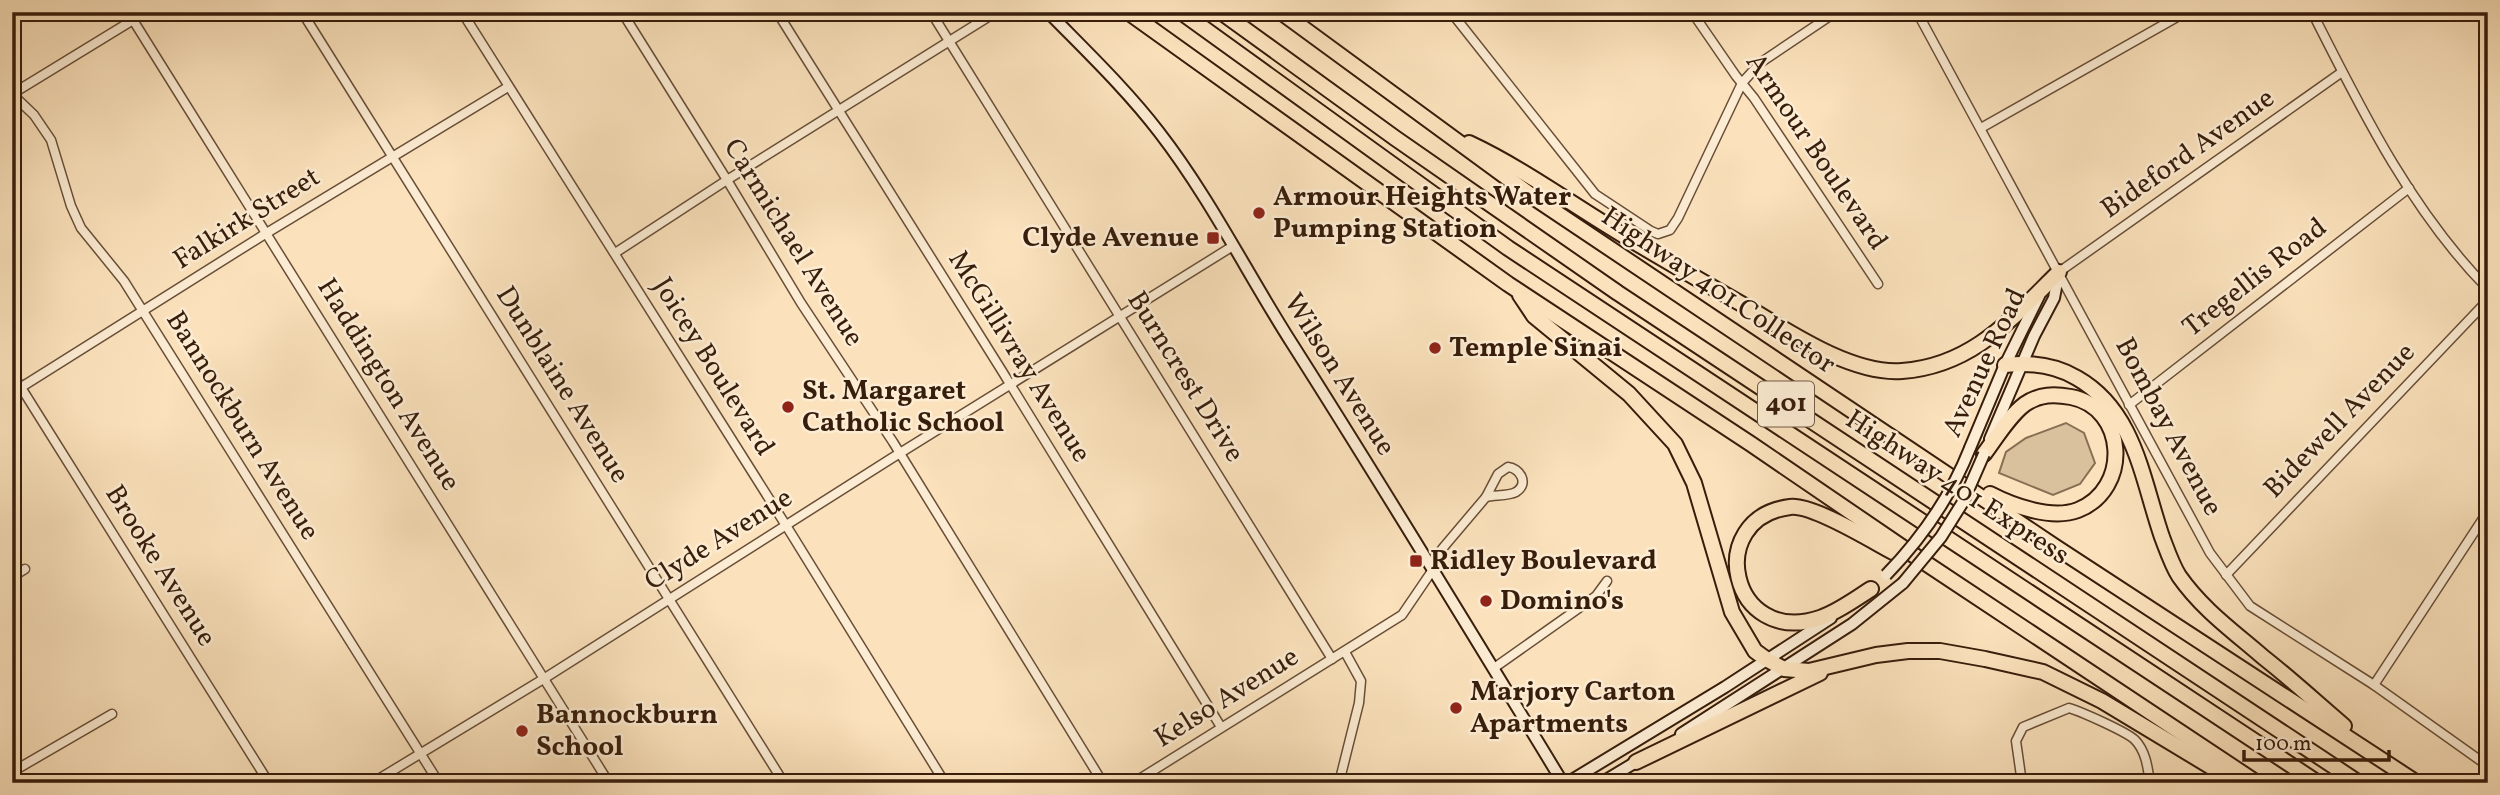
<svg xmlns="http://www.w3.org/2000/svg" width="2500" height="795" viewBox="0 0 2500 795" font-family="Vollkorn,serif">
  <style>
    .green { fill: #dac19e; stroke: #886f54; stroke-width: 2 }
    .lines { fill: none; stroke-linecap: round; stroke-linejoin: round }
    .street-casing { stroke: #684e37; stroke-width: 11 }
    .secondary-casing { stroke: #371d0b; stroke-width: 14 }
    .highway-casing { stroke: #371d0b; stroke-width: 18 }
    .street { stroke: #fcecd3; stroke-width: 8 }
    .secondary { stroke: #fcecd3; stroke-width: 10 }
    .highway { stroke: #fbe2bc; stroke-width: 14 }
    .secondary-bridge-casing { stroke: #371d0b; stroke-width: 14; stroke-linecap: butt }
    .secondary-bridge { stroke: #fcecd3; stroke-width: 10 }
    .poi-dot { fill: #8f2418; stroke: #fcecd3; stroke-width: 2.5 }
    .labels { text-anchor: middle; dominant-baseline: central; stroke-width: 5; stroke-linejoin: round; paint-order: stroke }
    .shield { fill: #fcecd3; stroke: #725b47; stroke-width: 2 }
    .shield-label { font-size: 26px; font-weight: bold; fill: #371d0b }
    .street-label { font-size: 28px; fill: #371d0b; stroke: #fcecd3 }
    .poi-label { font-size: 28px; font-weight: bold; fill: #371d0b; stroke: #fcecd3; text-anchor: start }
  </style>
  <rect width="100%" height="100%" fill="#fbe2bc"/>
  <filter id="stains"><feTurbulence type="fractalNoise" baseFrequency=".00286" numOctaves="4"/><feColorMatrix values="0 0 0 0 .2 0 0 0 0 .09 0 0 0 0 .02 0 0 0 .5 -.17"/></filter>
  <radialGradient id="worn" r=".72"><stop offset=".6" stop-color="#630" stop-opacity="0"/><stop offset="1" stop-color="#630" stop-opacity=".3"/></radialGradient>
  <!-- green -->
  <path class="green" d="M2066,423L2084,433L2095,463L2080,484L2053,495L1999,473L2006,452L2026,438Z"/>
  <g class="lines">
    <defs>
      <g id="street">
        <path d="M128,12L609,783"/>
        <path d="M302,12L784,783"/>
        <path d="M462,12L792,535L945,783"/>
        <path d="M622,12L727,180L801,303L893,442L1103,783"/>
        <path d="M777,12L1002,371L1221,727"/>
        <path d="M931,12L1332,659"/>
        <path d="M1451,12L1595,194L1651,231L1658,234L1670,230L1678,218L1742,83L1760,63L1836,12"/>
        <path d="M1692,12L1736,76L1754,98L1878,284"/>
        <path d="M1917,12L2210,553L2250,606L2374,685L2488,766"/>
        <path d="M2312,12C2361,109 2411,211 2488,289"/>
        <path d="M12,94L34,115L51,140L71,206L81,228L124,281L439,783"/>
        <path d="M12,94L133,20"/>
        <path d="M1981,128L2186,12"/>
        <path d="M615,253L727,180L996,12"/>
        <path d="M2059,272L2342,72"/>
        <path d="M12,373L269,783"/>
        <path d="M12,393L265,234L508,87"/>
        <path d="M2129,405L2409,188"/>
        <path d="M1508,467C1519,468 1530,483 1516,492C1509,496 1495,495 1486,497L1498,474Z"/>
        <path d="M2226,575L2488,300"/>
        <path d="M12,577L25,569"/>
        <path d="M1494,668L1596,596L1607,581"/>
        <path d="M2374,685L2488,511"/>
        <path d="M12,772L112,714"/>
        <path d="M372,783L545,678L892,458L1233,246"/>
        <path d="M1133,783L1402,615L1434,568L1442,549L1486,497"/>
        <path d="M1339,783L1359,703L1361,681L1345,652"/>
        <path d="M2022,783L2016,741L2023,727L2069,708C2082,712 2127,732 2135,740C2146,751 2148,769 2150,783"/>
      </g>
      <g id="secondary">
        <path d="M1048,12C1086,51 1126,89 1159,132C1210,198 1247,273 1291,342C1384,488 1473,635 1563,783"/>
        <path d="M1990,439L2034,336L2054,298L2059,272"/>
        <path d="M1970,448L2004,367L2039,296"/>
        <path d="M1681,734L1852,624L1903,583"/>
        <path d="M1567,783L1725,687L1831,618"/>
        <path d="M1601,783L1641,759"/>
      </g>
      <g id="highway">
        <path d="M1128,12L1508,284L1751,444L1918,558L2257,783"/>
        <path d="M1181,12L1508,248L2318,783"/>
        <path d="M1221,12L1395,138L1618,293L2359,783"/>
        <path d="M1281,12L1536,199L2054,546L2417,783"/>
        <path d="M1469,143C1518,166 1563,198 1610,227C1655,255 1701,281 1747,307C1789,332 1852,375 1902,371C1973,366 2012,318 2059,272"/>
        <path d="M1520,295L1534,316L1629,394L1675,444L1694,483L1732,612L1755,651L1766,659L1784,669L1809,671L1876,655L1908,651H1940L1985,659L2043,672L2102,701L2218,771L2239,776"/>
        <path d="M2005,365C2031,362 2055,365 2077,378C2135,411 2142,479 2162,537C2167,550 2172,565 2179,576C2202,609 2233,631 2263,657C2291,679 2317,703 2344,726"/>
        <path d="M1984,454C1996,438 2009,416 2025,404C2040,394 2054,394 2071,397C2127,408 2131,489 2078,510C2052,520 2013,506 1990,494"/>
        <path d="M1871,589C1855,599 1838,612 1820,618C1730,648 1703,518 1790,507C1812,504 1872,541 1893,552L1903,554"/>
        <path d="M1636,762L1820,673"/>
      </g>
    </defs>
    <!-- street casing -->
    <use href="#street" class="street-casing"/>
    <!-- secondary casing -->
    <use href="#secondary" class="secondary-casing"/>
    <!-- highway casing -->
    <use href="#highway" class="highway-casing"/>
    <!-- street -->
    <use href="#street" class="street"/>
    <!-- secondary -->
    <use href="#secondary" class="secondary"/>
    <!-- highway -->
    <use href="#highway" class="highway"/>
    <defs>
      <g id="secondary-bridge">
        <path d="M1886,575C1922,538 1951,496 1970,448"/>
        <path d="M1903,583L1941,537L1963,502L1984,454"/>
      </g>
    </defs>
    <!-- secondary-bridge casing -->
    <use href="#secondary-bridge" class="secondary-bridge-casing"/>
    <!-- secondary-bridge -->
    <use href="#secondary-bridge" class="secondary-bridge"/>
  </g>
  <!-- markers -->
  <g class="poi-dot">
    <circle cx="1259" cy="213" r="7"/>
    <rect x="1206" y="231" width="14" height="14" rx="3.5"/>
    <circle cx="1435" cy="348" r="7"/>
    <circle cx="788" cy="407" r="7"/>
    <rect x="1409" y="554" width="14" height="14" rx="3.5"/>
    <circle cx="1486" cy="601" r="7"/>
    <circle cx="1456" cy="708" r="7"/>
    <circle cx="522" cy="731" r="7"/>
  </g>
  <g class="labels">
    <!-- shield labels -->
    <rect class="shield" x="1758" y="381.5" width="56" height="45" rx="5"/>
    <g class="shield-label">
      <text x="1786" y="404">401</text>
    </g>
    <!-- street labels -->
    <g class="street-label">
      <text transform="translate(1816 152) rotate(56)">Armour Boulevard</text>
      <text transform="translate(2188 154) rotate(-35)">Bideford Avenue</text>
      <text transform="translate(247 219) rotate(-32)">Falkirk Street</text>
      <text transform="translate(793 243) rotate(58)">Carmichael Avenue</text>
      <text transform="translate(2255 278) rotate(-38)">Tregellis Road</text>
      <text transform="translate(1718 291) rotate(34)">Highway 401 Collector</text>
      <text transform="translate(1019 357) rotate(58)">McGillivray Avenue</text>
      <text transform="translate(1985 363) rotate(-65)">Avenue Road</text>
      <text transform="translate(713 367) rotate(58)">Joicey Boulevard</text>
      <text transform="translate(1339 375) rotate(58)">Wilson Avenue</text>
      <text transform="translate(1185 377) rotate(58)">Burncrest Drive</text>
      <text transform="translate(388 385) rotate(58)">Haddington Avenue</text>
      <text transform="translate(562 385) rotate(58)">Dunblaine Avenue</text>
      <text transform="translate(2340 421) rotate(-46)">Bidewell Avenue</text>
      <text transform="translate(242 426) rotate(58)">Bannockburn Avenue</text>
      <text transform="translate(2168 427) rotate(62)">Bombay Avenue</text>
      <text transform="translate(1957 488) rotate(33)">Highway 401 Express</text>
      <text transform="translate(719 540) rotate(-32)">Clyde Avenue</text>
      <text transform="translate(160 566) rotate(58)">Brooke Avenue</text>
      <text transform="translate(1227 698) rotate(-32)">Kelso Avenue</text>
    </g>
    <!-- poi labels -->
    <g class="poi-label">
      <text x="1273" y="197">Armour Heights Water<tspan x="1273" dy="32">Pumping Station</tspan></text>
      <text x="1199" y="238" text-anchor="end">Clyde Avenue</text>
      <text x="1449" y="348">Temple Sinai</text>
      <text x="802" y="391">St. Margaret<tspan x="802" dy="32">Catholic School</tspan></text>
      <text x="1430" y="561">Ridley Boulevard</text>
      <text x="1500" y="601">Domino's</text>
      <text x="1470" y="692">Marjory Carton<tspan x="1470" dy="32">Apartments</tspan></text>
      <text x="536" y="715">Bannockburn<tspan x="536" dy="32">School</tspan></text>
    </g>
  </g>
  <!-- margin -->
  <rect width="2500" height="795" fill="none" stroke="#fbe2bc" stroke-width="42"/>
  <rect x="14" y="14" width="2472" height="767" fill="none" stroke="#371d0b" stroke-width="3.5"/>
  <rect x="21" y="21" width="2458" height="753" fill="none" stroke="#371d0b" stroke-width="2"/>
  <!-- scale -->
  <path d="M2244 750v10h145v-10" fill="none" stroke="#371d0b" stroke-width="3.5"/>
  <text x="2255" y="750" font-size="21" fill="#371d0b" stroke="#fcecd3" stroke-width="5" paint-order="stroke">100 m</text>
  <rect width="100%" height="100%" filter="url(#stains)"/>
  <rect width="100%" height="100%" fill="url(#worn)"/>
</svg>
